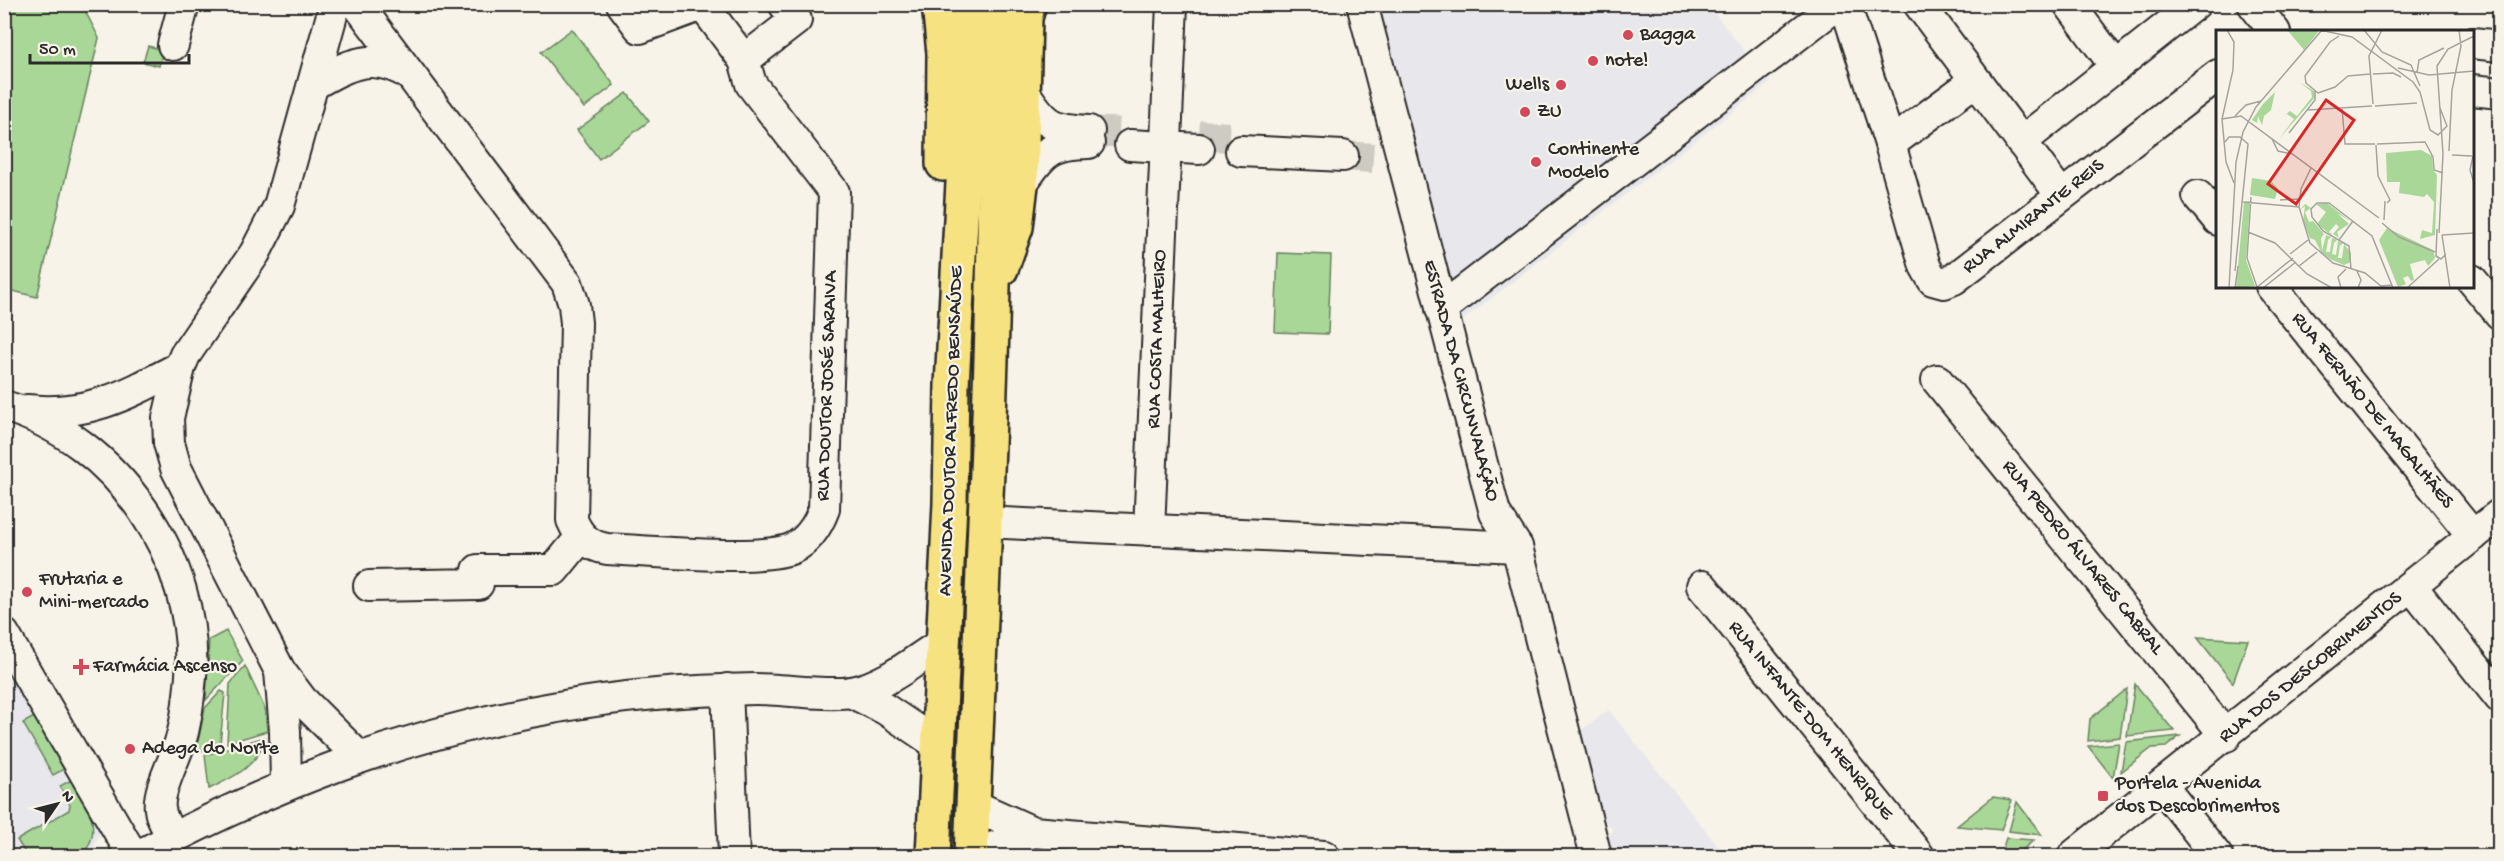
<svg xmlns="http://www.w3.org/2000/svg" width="2504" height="861" viewBox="0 0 2504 861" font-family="'Gochi Hand',sans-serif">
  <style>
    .built { fill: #e8e8ec }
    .green { fill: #a8d797; stroke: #6a8161; stroke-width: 1.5 }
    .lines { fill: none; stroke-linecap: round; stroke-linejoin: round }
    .minor-tunnel { stroke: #cecbc2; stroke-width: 30; stroke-dasharray: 30 15; stroke-linecap: butt }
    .minor-casing { stroke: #2b2b2b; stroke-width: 34 }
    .highway-casing { stroke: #2b2b2b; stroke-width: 38 }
    .minor { stroke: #f7f3e8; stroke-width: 30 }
    .highway { stroke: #f7e281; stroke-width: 33 }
    .poi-dot { fill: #d1495b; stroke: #f7f3e8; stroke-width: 2 }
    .labels { text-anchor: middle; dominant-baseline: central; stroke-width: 4.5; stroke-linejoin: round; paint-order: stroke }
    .poi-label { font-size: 20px; fill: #2b2b2b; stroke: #f7f3e8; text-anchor: start }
    .street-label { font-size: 20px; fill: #2b2b2b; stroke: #f7f3e8 }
    .inset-road { fill: none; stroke: #a5a39c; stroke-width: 1.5 }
    .view { fill: #d62828; fill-opacity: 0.15; stroke: #d62828; stroke-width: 3 }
    .inset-edge { fill: none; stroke: #2b2b2b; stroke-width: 3 }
  </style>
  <rect width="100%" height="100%" fill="#f7f3e8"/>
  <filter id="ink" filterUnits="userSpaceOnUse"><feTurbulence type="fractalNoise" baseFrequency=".0167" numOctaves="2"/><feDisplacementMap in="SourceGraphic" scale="12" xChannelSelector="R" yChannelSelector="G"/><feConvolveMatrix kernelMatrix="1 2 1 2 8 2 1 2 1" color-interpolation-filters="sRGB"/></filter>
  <g filter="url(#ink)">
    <!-- built -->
    <g class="built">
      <path d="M1372,5H1708L1770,83L1454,327Z"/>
      <path d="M4,646L101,829L91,856H5Z"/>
      <path d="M1609,710L1726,856H1609L1605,841L1613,831L1592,801L1573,736Z"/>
    </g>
    <!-- green -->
    <g class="green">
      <path d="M4,5H82L99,38L37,297L5,289Z"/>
      <path d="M572,29L614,85L584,108L541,52Z"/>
      <path d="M148,46L163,50L159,66L143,62Z"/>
      <path d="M627,93L649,121L599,159L577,130Z"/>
      <path d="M1278,253L1331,255L1328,334L1275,332Z"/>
      <path d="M226,631L243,661L206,700L209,640Z"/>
      <path d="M2197,637L2248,640L2233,683Z"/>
      <path d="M245,666L265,709L267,731L227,743L230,684Z"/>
      <path d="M2135,684L2174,731L2127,736Z"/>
      <path d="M2127,689L2120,737L2088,741L2090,719Z"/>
      <path d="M221,691L225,693L220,744L201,751L197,747L205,708Z"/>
      <path d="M36,716L66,768L53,775L23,723Z"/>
      <path d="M2180,736L2166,747L2152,748L2121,772L2126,742Z"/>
      <path d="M265,737C259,766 234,777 209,789L205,755Z"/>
      <path d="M2119,743L2113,778L2088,746Z"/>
      <path d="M73,779C87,804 105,831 81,856H27L17,840L69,810L70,805L60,786Z"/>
      <path d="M1993,797L2012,800L2001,830L1957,826Z"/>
      <path d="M2017,802L2042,835L2009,831Z"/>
      <path d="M2006,838L2034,840L2015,856H2000Z"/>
    </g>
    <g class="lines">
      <!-- minor-tunnel -->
      <g class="minor-tunnel">
        <path d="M1089,131L1131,133"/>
        <path d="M1199,135L1242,138"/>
        <path d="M1343,156L1386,159"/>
      </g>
      <defs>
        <g id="minor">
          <path d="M335,4L279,206L255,253L185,355L180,367L168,418L169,443L176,468L280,671L302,700L358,756"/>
          <path d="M357,4L567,283L574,305L576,323L572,520C579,537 589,546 607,549C646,551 763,562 793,548C809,540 818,525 824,509L834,192L751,84L744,60"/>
          <path d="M622,4L640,28L702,5"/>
          <path d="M702,4L744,60L796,20L784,4"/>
          <path d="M1362,4L1495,513L1517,547L1596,856"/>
          <path d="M1845,4L1890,144L1925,266L1933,280L1944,283L1954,279L2218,75"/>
          <path d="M1919,4L2061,195"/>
          <path d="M2069,4L2116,67"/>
          <path d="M2253,4L2275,32"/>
          <path d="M2472,43L2500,46"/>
          <path d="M173,45L184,4"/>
          <path d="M314,84C349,64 373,51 410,75"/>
          <path d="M2472,90L2500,93"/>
          <path d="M1024,92C1045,124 1051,129 1089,131"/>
          <path d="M2021,142L2195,4"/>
          <path d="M1890,144L1975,81"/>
          <path d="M1130,145L1199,149"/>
          <path d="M1241,151L1343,156"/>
          <path d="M1021,185C1042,154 1050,143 1089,143"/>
          <path d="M2198,196L2218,220"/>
          <path d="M2472,280L2500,314"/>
          <path d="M2271,286L2473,536"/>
          <path d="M1441,309L1838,4"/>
          <path d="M1937,380L2226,736"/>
          <path d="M4,406C117,439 198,559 191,676C189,696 187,720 181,739C176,758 157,790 160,809C161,819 168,829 173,838"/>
          <path d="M27,410C88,417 128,394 180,367"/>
          <path d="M984,522L1517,547"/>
          <path d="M1149,530L1172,4"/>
          <path d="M369,586L478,584V570H554L581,537"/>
          <path d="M1702,586L1919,856"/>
          <path d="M2412,587L2500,698"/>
          <path d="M4,634L133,856"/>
          <path d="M280,671L285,731L286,785"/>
          <path d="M727,689L734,856"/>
          <path d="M851,692L885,709L937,744"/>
          <path d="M2162,786L2217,856"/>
          <path d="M973,805L1033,832L1324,856"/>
          <path d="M138,856C274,784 405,733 558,707C624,695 690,690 756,689C783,689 827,696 851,692C885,686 914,661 942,643"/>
          <path d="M971,856L1033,832"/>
          <path d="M2073,856L2500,514"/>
        </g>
        <g id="highway">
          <path d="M939,4L944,53L943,164"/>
          <path d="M1001,269L1016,227L1021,185L1025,18L1029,4"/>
          <path d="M933,856L950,503L952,385L967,109L968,4"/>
          <path d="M971,856C982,573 999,288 995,4"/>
        </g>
      </defs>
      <!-- minor casing -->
      <use href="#minor" class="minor-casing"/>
      <!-- highway casing -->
      <use href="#highway" class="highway-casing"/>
      <!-- minor -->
      <use href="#minor" class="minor"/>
      <!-- highway -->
      <use href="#highway" class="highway"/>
    </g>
  </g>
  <!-- markers -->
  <g class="poi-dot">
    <circle cx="1628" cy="35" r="6"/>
    <circle cx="1593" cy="61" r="6"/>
    <circle cx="1561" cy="85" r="6"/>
    <circle cx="1525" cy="112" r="6"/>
    <circle cx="1536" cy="162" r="6"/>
    <circle cx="27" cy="592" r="6"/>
    <path d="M78 658h6v6h6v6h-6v6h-6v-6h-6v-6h6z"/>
    <circle cx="130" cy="749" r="6"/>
    <rect x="2097" y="790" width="12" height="12" rx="3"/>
  </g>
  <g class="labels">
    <!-- poi labels -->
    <g class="poi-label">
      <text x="1640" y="35">Bagga</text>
      <text x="1605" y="61">note!</text>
      <text x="1549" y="85" text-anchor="end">Wells</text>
      <text x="1537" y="112">ZU</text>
      <text x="1548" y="150">Continente<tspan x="1548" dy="23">Modelo</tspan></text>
      <text x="39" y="580">Frutaria e<tspan x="39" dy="23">Mini-mercado</tspan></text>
      <text x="93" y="667">Farmácia Ascenso</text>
      <text x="142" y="749">Adega do Norte</text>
      <text x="2115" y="784">Portela - Avenida<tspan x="2115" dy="23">dos Descobrimentos</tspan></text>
    </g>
    <!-- street labels -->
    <g class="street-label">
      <text transform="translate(2034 217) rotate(-38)">RUA ALMIRANTE REIS</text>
      <text transform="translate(1158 339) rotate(-88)">RUA COSTA MALHEIRO</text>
      <text transform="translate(1460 381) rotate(75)">ESTRADA DA CIRCUNVALAÇÃO</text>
      <text transform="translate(828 386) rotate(-88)">RUA DOUTOR JOSÉ SARAIVA</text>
      <text transform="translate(2372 411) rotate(51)">RUA FERNÃO DE MAGALHÃES</text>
      <text transform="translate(952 431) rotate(-88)">AVENIDA DOUTOR ALFREDO BENSAÚDE</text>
      <text transform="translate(2082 558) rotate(51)">RUA PEDRO ÁLVARES CABRAL</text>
      <text transform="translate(2311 668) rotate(-39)">RUA DOS DESCOBRIMENTOS</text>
      <text transform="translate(1810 721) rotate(51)">RUA INFANTE DOM HENRIQUE</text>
    </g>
  </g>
  <!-- overview -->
  <g transform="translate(2216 30)">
    <rect width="258" height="258" fill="#f7f3e8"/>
    <path d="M66,0H101L102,2L88,20L72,1ZM69,52L59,62L55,80L48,86L46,95L42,86L41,93L36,90L47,74ZM83,52L98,61L100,66L63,109L78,89L71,84L68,86L74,81L81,86L96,67L95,61ZM205,120L216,126L217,140L221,145L219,205L204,209L206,200L216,203L218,172L211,164L208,167L183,163L184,152H171L170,123ZM36,148L55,151L62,159L59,169L34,165ZM34,171L30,230L39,256L20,258L28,172ZM111,173L134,191L121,183L133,194L121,202L123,208L117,204L123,197L120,194L113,202L116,204L115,205L101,194L110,182L100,174ZM89,174L95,178L89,182L93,192L97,191L108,204L105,208L106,221L110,205L115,207L112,210L110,222H114L116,208L121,210L118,213L116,224L120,225L122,211L127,213L124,216L122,228H126L128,214L135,223V232L128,235L114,229L105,222L99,210L94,208L87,191L89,176L84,180ZM171,198L217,220L219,228L212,236L209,230L194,234L198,250L195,251L192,246L187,248L190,254L182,257L163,210Z" fill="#a8d797"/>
    <path class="inset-road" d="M104,0L136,7L197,52L204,62L214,100L222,105L231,96L224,78M148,0L166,22L195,35L204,56M182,38L213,45L258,41M201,43L203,30L228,18M157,44L177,43L185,47M102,63L90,53L89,46L114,12L123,6M102,63L119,57L132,46L154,44M157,74L153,26L166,0M159,76L201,73M126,78L129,114H159M92,80L156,76M19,86L30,75L45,71M6,89L17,40L18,12L11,0M73,103L99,70V60M56,109L62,121L76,124M9,112L13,107H24L32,114L19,241M161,114L209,112L217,127L218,140L227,143M160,115L162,146L174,170L171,173M233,121L236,60L245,16L243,0M236,125L256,126M257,126L254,140L258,153M95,138L85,159L83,177L94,213L117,233L149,243L165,256L176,255M18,153L10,132L6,89L25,86L163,188M35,167L31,228L41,257M64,170L83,169M27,172L83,177M168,190L169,171M166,193L183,207L219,222M221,199L220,226L225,229L230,224M32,202L59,213L91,244L116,258M223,203L227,124L221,36L232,19L258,6M226,205L258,203M226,205L234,258M123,210L137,191M74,224L92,210M83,236L101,222M135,239L133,216L107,201L96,187L95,179L101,173H113L156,206L177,258M141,241L145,250L142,258M13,258L20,132L27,102L40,77L106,0M19,258L22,236M40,258L77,228M47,258L80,232M125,258L122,247L130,239M191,258L223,229"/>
    <path class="view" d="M110,70L138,90L80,174L52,154Z"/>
    <rect width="258" height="258" class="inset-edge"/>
  </g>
  <!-- margin -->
  <rect width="2504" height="861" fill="none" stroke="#f7f3e8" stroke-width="24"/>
  <rect x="12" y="12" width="2480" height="837" fill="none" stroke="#2b2b2b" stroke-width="2" filter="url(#ink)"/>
  <!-- north arrow -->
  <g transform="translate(57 804) rotate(55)" stroke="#f7f3e8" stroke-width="4.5" paint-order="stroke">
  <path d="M0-4.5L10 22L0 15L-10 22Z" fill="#2b2b2b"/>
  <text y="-9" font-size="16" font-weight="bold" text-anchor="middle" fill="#2b2b2b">N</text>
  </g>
  <!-- scale -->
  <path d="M30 54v9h159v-9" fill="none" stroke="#2b2b2b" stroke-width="3"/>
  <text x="39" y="54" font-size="18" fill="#2b2b2b" stroke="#f7f3e8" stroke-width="4.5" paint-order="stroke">50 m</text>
</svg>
